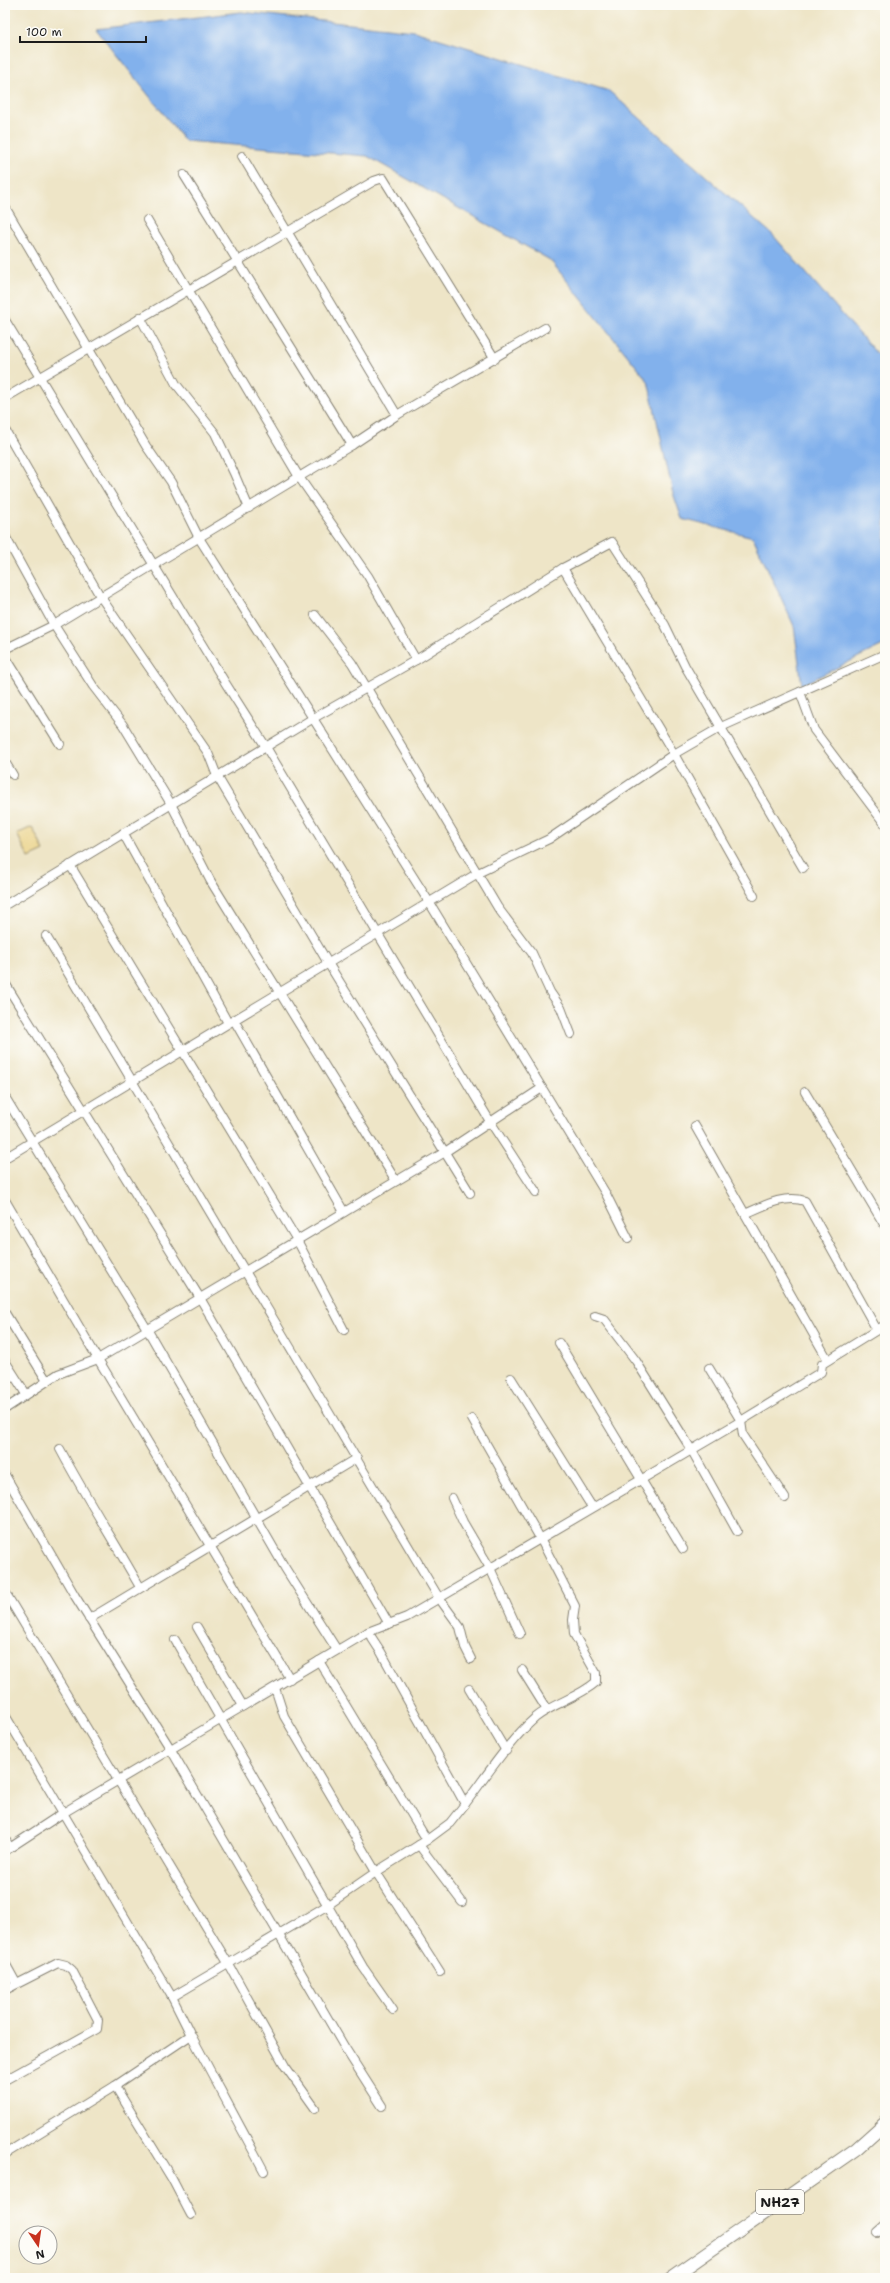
<svg xmlns="http://www.w3.org/2000/svg" width="890" height="2283" viewBox="0 0 890 2283" font-family="'Shantell Sans',sans-serif">
  <style>
    .sand { fill: #eeda9e; stroke: #857b5d }
    .water { fill: #82b1ec; stroke: #4f6684 }
    .lines { fill: none; stroke-linecap: round; stroke-linejoin: round }
    .minor-casing { stroke: #858072; stroke-width: 10 }
    .highway-casing { stroke: #858072; stroke-width: 14 }
    .minor { stroke: #fff; stroke-width: 8 }
    .highway { stroke: #fff; stroke-width: 12 }
    .labels { text-anchor: middle; dominant-baseline: central; stroke-width: 3.5; stroke-linejoin: round; paint-order: stroke }
    .shield { fill: #fdfcf7; stroke: #605f5e; stroke-width: 1 }
    .shield-label { font-size: 14px; font-weight: bold; fill: #1c1c1c }
  </style>
  <rect width="100%" height="100%" fill="#fdfcf7"/>
  <filter id="ink" filterUnits="userSpaceOnUse"><feTurbulence type="fractalNoise" baseFrequency=".025" numOctaves="2"/><feDisplacementMap in="SourceGraphic" scale="8" xChannelSelector="R" yChannelSelector="G"/><feConvolveMatrix kernelMatrix="1 2 1 2 8 2 1 2 1" color-interpolation-filters="sRGB"/></filter>
  <filter id="wash" filterUnits="userSpaceOnUse"><feTurbulence type="fractalNoise" baseFrequency=".012" numOctaves="4" result="noise"/><feDisplacementMap in="SourceGraphic" scale="16" xChannelSelector="R" yChannelSelector="G"/><feGaussianBlur stdDeviation="0.9" result="paint"/><feColorMatrix in="noise" values="0 0 0 0 0 0 0 0 0 0 0 0 0 0 0 0 0 1.4 0 .05"/><feComposite in="paint" operator="in"/></filter>
  <g filter="url(#wash)">
    <rect width="100%" height="100%" fill="#eee5c7"/>
    <!-- sand -->
    <path class="sand" d="M32,827L44,851L29,858L17,834Z"/>
    <!-- water -->
    <path class="water" d="M241,12L414,31L609,91L772,234L885,363V644L802,685L794,626L753,537L682,519L673,493L648,381L550,260L367,156L185,141L96,29Z"/>
  </g>
  <g filter="url(#ink)">
    <g class="lines">
      <defs>
        <g id="minor">
          <path d="M242,156L397,415"/>
          <path d="M184,175L352,445"/>
          <path d="M5,207L146,446L171,482L199,538L429,902L542,1088L445,1152L98,1359L58,1374L5,1409"/>
          <path d="M147,220L299,477L368,576L416,660"/>
          <path d="M140,317L176,384L215,433L234,473L249,508"/>
          <path d="M5,320L226,684L266,747L491,1123L536,1192"/>
          <path d="M5,398L374,181L383,178L495,359"/>
          <path d="M5,430L100,596L208,753L217,776L328,963L470,1193"/>
          <path d="M5,536L54,625L93,686L123,725L171,804L210,880L396,1181"/>
          <path d="M563,568L674,754L754,896"/>
          <path d="M315,615L352,663L498,908L532,953L550,992L561,1008L571,1034"/>
          <path d="M5,649L54,625L352,445L397,415L545,328"/>
          <path d="M5,656L60,744"/>
          <path d="M800,692L814,730L885,824"/>
          <path d="M5,762L13,775"/>
          <path d="M123,833L228,1023"/>
          <path d="M70,865L297,1240L344,1330"/>
          <path d="M5,905L312,719L416,660L563,568L612,542L665,625L685,666L803,868"/>
          <path d="M46,936L439,1598L460,1627L465,1647L471,1659"/>
          <path d="M5,983L200,1298L389,1624"/>
          <path d="M234,1020L344,1212"/>
          <path d="M542,1088L606,1194L628,1238"/>
          <path d="M805,1092L885,1226"/>
          <path d="M5,1097L147,1329L285,1568L337,1650"/>
          <path d="M695,1126L828,1360"/>
          <path d="M5,1158L478,873L549,839L674,754L721,727L885,654"/>
          <path d="M5,1200L98,1359L290,1679"/>
          <path d="M745,1214C763,1206 785,1194 805,1201L877,1330"/>
          <path d="M5,1313L47,1381"/>
          <path d="M595,1316L604,1319L636,1361L691,1449L737,1531"/>
          <path d="M559,1343L683,1549"/>
          <path d="M5,1361L26,1394"/>
          <path d="M709,1368L741,1421L743,1435L785,1498"/>
          <path d="M511,1378L592,1507"/>
          <path d="M60,1449C85,1496 114,1541 140,1587"/>
          <path d="M5,1475L75,1596L170,1748L345,2048L382,2106"/>
          <path d="M452,1498L463,1522L490,1568L520,1634"/>
          <path d="M5,1592L228,1963L285,2066L315,2108"/>
          <path d="M89,1619L357,1458"/>
          <path d="M197,1627L243,1706"/>
          <path d="M175,1640L363,1967L393,2010"/>
          <path d="M319,1661L427,1840"/>
          <path d="M522,1670L547,1710"/>
          <path d="M275,1688L284,1716L376,1872L440,1972"/>
          <path d="M469,1689L506,1751"/>
          <path d="M5,1715L172,1997"/>
          <path d="M465,1804C487,1775 508,1742 535,1718C553,1703 578,1698 596,1682V1673L574,1634L573,1620L575,1606L540,1538L472,1419"/>
          <path d="M5,1839L10,1848"/>
          <path d="M419,1845L462,1902"/>
          <path d="M5,1851L63,1813L368,1632L407,1617L741,1421L821,1372L822,1364L885,1325"/>
          <path d="M5,1963L16,1983"/>
          <path d="M5,1990L58,1963L66,1965L72,1970L98,2020L97,2029L5,2080"/>
          <path d="M191,2035L264,2171"/>
          <path d="M115,2086L172,2179L191,2215"/>
          <path d="M5,2154L115,2086L191,2035L172,1997L328,1905L376,1872L427,1840L450,1823L465,1804L381,1652L368,1632"/>
          <path d="M877,2233L885,2226"/>
        </g>
        <path id="highway" d="M671,2278L856,2149L885,2123"/>
      </defs>
      <!-- minor casing -->
      <use href="#minor" class="minor-casing"/>
      <!-- highway casing -->
      <use href="#highway" class="highway-casing"/>
      <!-- minor -->
      <use href="#minor" class="minor"/>
      <!-- highway -->
      <use href="#highway" class="highway"/>
    </g>
  </g>
  <g class="labels">
    <!-- shield labels -->
    <rect class="shield" x="756" y="2190" width="48" height="24" rx="3"/>
    <g class="shield-label">
      <text x="780" y="2202">NH27</text>
    </g>
  </g>
  <!-- margin -->
  <rect width="890" height="2283" fill="none" stroke="#fdfcf7" stroke-width="20"/>
  <!-- north arrow -->
  <g transform="translate(38 2245) rotate(167)"><circle r="19" fill="#fdfcf7" stroke="#a3a29f"/>
  <path d="M0-3L7 15L0 10L-7 15Z" fill="#c8321e"/>
  <text y="-6" font-size="11" font-weight="bold" text-anchor="middle" fill="#1c1c1c">N</text>
  </g>
  <!-- scale -->
  <path d="M20 36v6h126v-6" fill="none" stroke="#1c1c1c" stroke-width="2"/>
  <text x="26" y="36" font-size="12" fill="#1c1c1c" stroke="#fdfcf7" stroke-width="3" paint-order="stroke">100 m</text>
</svg>
